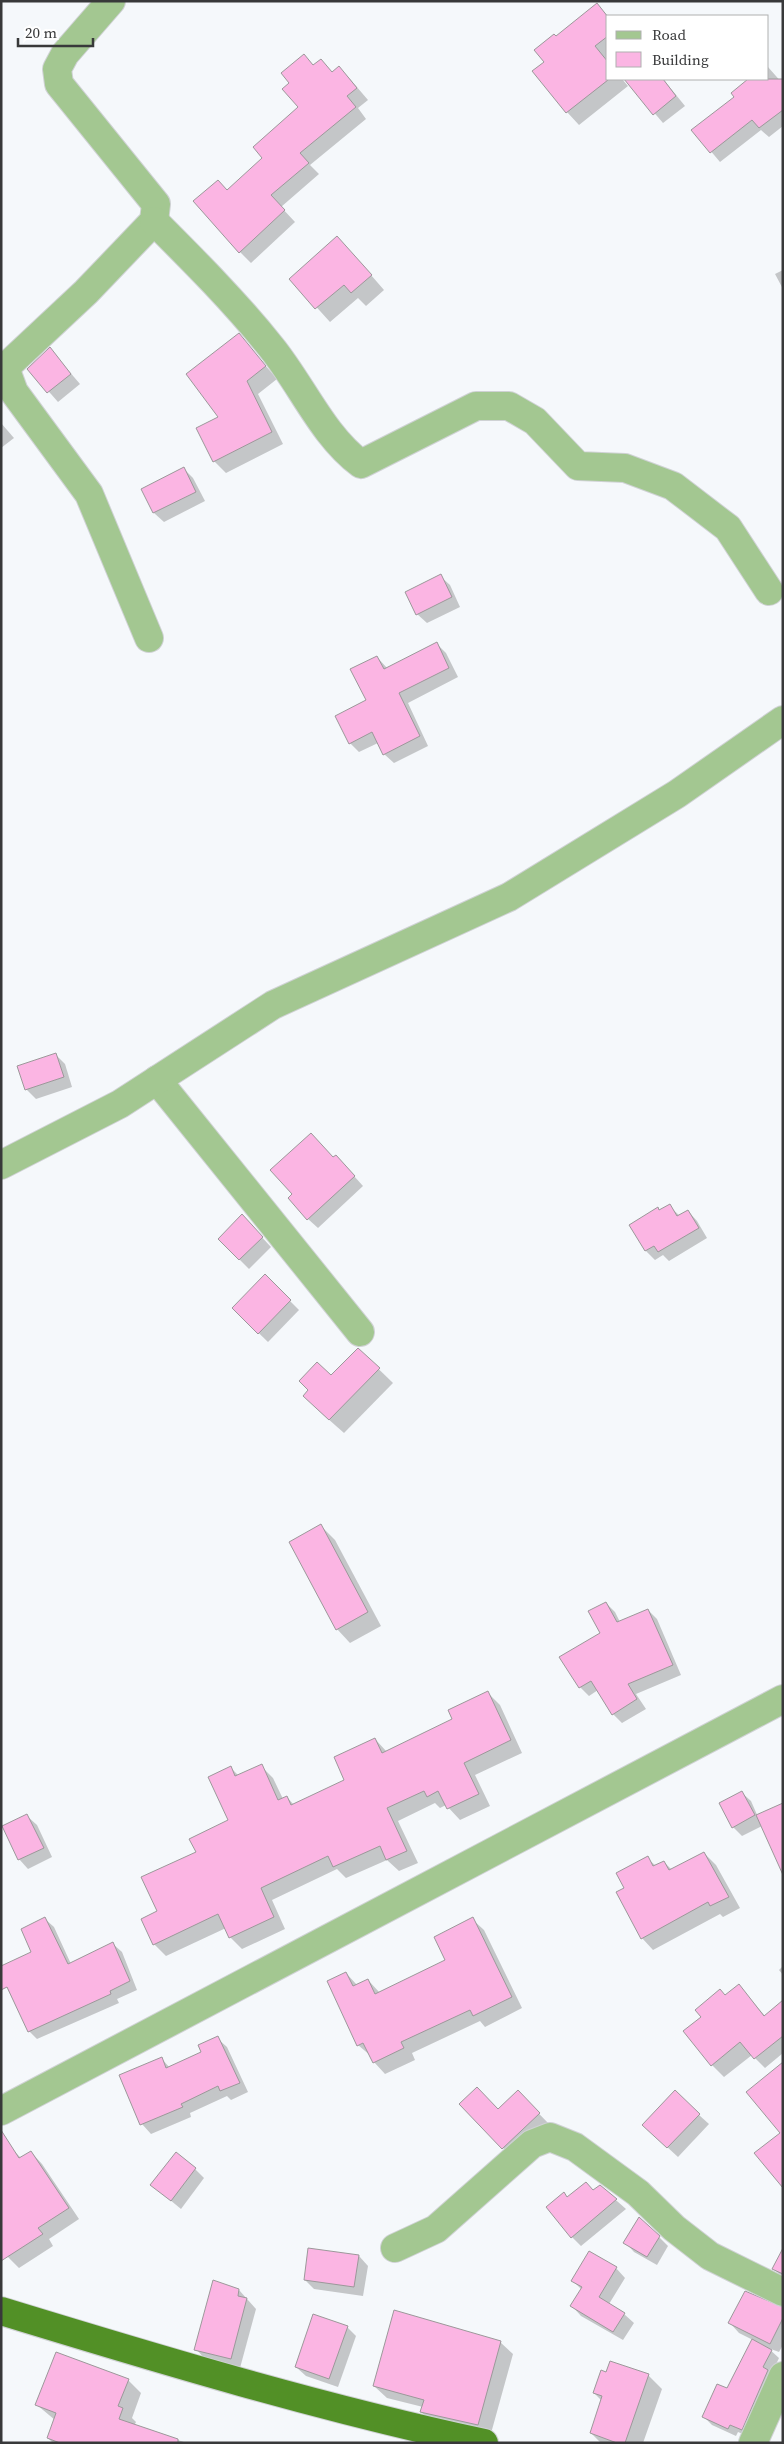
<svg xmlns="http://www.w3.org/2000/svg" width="784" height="2444" viewBox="0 0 784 2444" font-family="'Source Serif 4',serif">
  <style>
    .shadow { fill: #0003 }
    .building { fill: #fbb5e3; stroke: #9c989a }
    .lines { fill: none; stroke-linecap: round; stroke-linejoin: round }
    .minor-casing { stroke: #cfd2d4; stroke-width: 30 }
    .trunk-casing { stroke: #cfd2d4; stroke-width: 30 }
    .minor { stroke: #a3c791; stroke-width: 28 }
    .trunk { stroke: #529026; stroke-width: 28 }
  </style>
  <rect width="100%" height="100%" fill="#f5f8fb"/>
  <!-- shadow -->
  <g class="shadow">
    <path d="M596,5L608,16V79H622L628,86L579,125L567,112L546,63L556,38Z"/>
    <path d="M304,55L314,66L321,60L333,73L339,68L350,79L368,100L358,108L366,119L310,165L319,174L281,207L295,222L251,263L240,252L227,191L264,158L300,108L291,83Z"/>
    <path d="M768,67L783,84V126L769,137L761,130L720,162L693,130L736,97L732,93L750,79H768Z"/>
    <path d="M633,79H663L685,106L663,123L628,82Z"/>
    <path d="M351,252L384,290L366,306L358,298L330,322L291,279Z"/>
    <path d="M783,270V289L775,274Z"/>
    <path d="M239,335L277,379L258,394L283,444L226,473L214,461L220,418Z"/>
    <path d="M50,349L80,384L58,402L29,369Z"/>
    <path d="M1,423L14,438L1,448Z"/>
    <path d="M184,469L193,478L205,501L164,522L154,513L143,489Z"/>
    <path d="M440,576L450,585L460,607L427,623L417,614Z"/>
    <path d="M437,644L446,653L458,677L408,703L428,746L394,763L384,754L378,743L359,752L350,743L368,701L377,657L387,668Z"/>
    <path d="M55,1054L65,1064L72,1087L36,1099L27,1090L19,1067Z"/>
    <path d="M333,1158L345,1166L363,1186L318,1228L308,1219L294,1194Z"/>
    <path d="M669,1206L680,1216L688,1211L697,1221L707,1238L669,1261L663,1255L655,1260L646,1251L631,1225Z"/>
    <path d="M242,1216L271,1247L249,1269L219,1239Z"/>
    <path d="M265,1276L299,1310L268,1342L233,1308Z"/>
    <path d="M358,1349L393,1383L344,1433L318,1410L331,1377Z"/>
    <path d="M321,1526L335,1540L381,1626L350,1643L337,1629Z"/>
    <path d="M606,1603L615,1612L620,1622L648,1610L657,1619L681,1675L636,1694L646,1709L622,1723L613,1714L598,1690L589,1696L580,1687L601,1634Z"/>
    <path d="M488,1693L500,1705L522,1753L475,1775L490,1806L460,1820L446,1805L440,1808L435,1803L398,1821L418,1863L399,1871L387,1860L346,1878L337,1869L272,1900L285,1929L242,1949L230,1937L226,1928L166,1956L154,1944L159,1912L197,1853L230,1821V1767L239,1776L261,1766L273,1778L283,1799L287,1797L294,1805L346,1781L375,1739L387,1752L454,1720Z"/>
    <path d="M741,1792L751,1801L762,1826L742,1836L733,1827Z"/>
    <path d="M27,1816L37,1825L52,1857L28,1869L19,1859Z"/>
    <path d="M704,1853L716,1865L740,1908L723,1917L720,1914L653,1950L642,1938L626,1888L647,1858L656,1866L664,1862L672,1870Z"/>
    <path d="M45,1919L54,1927L71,1964L113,1944L122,1952L137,1990L117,1999L119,2003L37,2039L29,2031L1,1976L33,1952Z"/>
    <path d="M472,1919L484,1930L522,2008L485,2027L480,2021L412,2053L415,2060L385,2074L374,2062L371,2056L358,2045L346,1973L357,1985L368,1980L380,1993L447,1961Z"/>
    <path d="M783,1966V1975L779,1970Z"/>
    <path d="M739,1986L765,2016L783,2002V2053L765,2068L752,2055L724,2077L712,2065L702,2017Z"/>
    <path d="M217,2038L227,2047L248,2092L231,2100L227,2096L190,2113L191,2117L151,2134L142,2124L121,2076L161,2058L170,2068L203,2052Z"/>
    <path d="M518,2092L548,2123L512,2157L460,2104L498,2110Z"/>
    <path d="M699,2115L709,2124L678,2157L653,2134Z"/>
    <path d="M13,2150L21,2158L31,2152L42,2164L79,2219L49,2239L53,2246L19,2268L8,2257Z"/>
    <path d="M195,2169L204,2178L181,2209L152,2185Z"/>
    <path d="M600,2186L626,2209L581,2246L572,2237L568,2198L594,2191Z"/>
    <path d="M659,2237L668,2246L657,2265L634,2252L625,2242Z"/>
    <path d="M783,2251V2278L774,2269Z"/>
    <path d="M359,2256L368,2266L363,2296L314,2289L305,2280Z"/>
    <path d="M616,2268L625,2278L609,2304L624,2314L634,2323L623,2340L581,2316L572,2306L582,2290L572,2280Z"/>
    <path d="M239,2290L256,2309L240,2368L205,2359L196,2349Z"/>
    <path d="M783,2307V2345L779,2352L768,2348L779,2358L771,2375L750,2437L738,2432L736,2436L712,2425L704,2417L727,2390L753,2340L739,2333L730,2323Z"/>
    <path d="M347,2327L356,2336L338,2387L306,2376L296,2367Z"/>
    <path d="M500,2342L513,2354L490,2437L434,2424L421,2412L423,2407L387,2398L374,2386Z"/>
    <path d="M648,2375L662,2389L643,2443H601L591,2433L602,2401L594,2393Z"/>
    <path d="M128,2380L141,2393L132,2418L136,2422L134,2426L187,2443H53L48,2438L55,2420L37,2405Z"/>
  </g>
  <!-- building -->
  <g class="building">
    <path d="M597,3L608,17V36L595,46L608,62V80L566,113L532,71L544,62L534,50L554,34L556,36Z"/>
    <path d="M304,54L313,65L321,59L332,72L339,66L357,88L347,96L356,107L300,153L309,163L271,195L285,210L239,253L193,201L218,180L227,190L262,158L253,147L298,107L282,89L289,83L281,73Z"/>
    <path d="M624,79H663L676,96L653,115Z"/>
    <path d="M748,79H783V110L759,128L752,120L710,153L691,130L734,97L731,93Z"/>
    <path d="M337,236L372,275L351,293L344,285L315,309L289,279Z"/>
    <path d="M239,333L266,366L247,381L272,432L213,462L196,428L218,417L186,374Z"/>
    <path d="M50,347L71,374L47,393L27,369Z"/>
    <path d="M184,467L196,492L153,513L141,489Z"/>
    <path d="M441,574L452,597L416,615L405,592Z"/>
    <path d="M437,642L449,668L399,693L420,736L383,755L372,732L349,744L335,716L366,700L350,669L377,656L384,669Z"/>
    <path d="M56,1053L64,1077L25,1090L17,1066Z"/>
    <path d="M311,1133L333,1157L336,1155L355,1176L307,1220L288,1198L292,1194L270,1170Z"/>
    <path d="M670,1204L677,1216L688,1210L699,1228L658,1252L654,1246L645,1251L629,1225L658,1207L659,1210Z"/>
    <path d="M242,1214L263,1237L239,1260L218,1239Z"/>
    <path d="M265,1274L291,1300L258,1334L232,1308Z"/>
    <path d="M358,1348L380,1368L329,1420L303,1396L308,1390L299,1381L317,1362L331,1375Z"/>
    <path d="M321,1524L368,1612L336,1630L289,1542Z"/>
    <path d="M606,1602L617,1622L648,1609L673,1665L628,1684L637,1699L612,1715L591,1681L579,1688L559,1657L600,1633L588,1611Z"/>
    <path d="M488,1691L511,1740L464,1763L479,1794L447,1809L438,1791L427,1797L424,1791L387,1808L407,1851L386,1860L380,1846L333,1867L328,1856L261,1888L274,1917L229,1938L218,1914L153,1945L141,1919L157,1911L141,1877L196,1852L189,1839L228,1820L208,1777L231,1766L235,1776L262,1764L278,1800L287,1796L291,1805L344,1780L334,1757L375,1738L382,1753L452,1719L448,1710Z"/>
    <path d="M742,1791L755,1815L732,1828L719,1803Z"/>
    <path d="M783,1803V1875L756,1815Z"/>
    <path d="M27,1814L44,1848L18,1860L2,1826Z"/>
    <path d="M704,1852L729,1897L710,1906L708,1902L641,1939L616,1892L624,1888L616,1873L648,1856L653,1866L664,1861L669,1870Z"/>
    <path d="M45,1917L68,1964L113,1942L130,1981L110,1991L111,1994L28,2032L7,1987L1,1990V1966L31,1952L21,1929Z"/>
    <path d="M473,1917L512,1997L473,2016L470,2010L401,2042L404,2048L373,2063L363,2043L357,2046L327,1981L346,1972L353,1986L368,1979L375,1994L445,1960L434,1937Z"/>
    <path d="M739,1984L764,2016L783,2000V2036L754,2059L740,2042L711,2066L683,2031L701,2017L695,2010L720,1989L725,1995Z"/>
    <path d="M218,2036L240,2083L220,2091L218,2086L181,2104L183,2107L140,2125L119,2075L162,2057L166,2068L201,2052L198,2045Z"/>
    <path d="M783,2062V2188L754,2153L780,2133L746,2092Z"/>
    <path d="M477,2087L498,2109L518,2090L540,2113L502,2149L459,2104Z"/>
    <path d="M675,2090L700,2114L667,2148L642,2125Z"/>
    <path d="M1,2130L19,2158L31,2151L69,2208L38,2228L43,2234L1,2261Z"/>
    <path d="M176,2152L196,2168L171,2201L150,2185Z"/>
    <path d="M586,2182L593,2190L600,2185L617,2199L571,2238L546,2207L564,2192L567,2197Z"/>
    <path d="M639,2217L660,2236L647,2257L623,2243Z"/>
    <path d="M308,2248L359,2255L354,2287L304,2280Z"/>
    <path d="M783,2248V2274L772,2269Z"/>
    <path d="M589,2251L617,2267L599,2297L625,2313L613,2332L570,2306L582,2287L571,2281Z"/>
    <path d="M213,2280L239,2289L238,2296L247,2298L231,2359L194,2350Z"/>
    <path d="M745,2291L783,2307V2318L770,2344L728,2323Z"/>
    <path d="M394,2310L501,2341L478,2425L420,2412L424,2400L373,2386Z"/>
    <path d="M313,2314L348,2326L329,2379L295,2367Z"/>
    <path d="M752,2339L772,2350L763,2367L768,2370L742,2430L730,2425L728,2429L702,2417L717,2384L727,2388Z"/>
    <path d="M56,2352L129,2379L118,2406L123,2408L119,2419L178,2439V2443H60L47,2438L56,2413L35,2405Z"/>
    <path d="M610,2361L649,2374L625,2443H617L590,2433L602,2396L593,2393L601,2370L606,2372Z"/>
  </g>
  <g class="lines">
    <defs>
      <g id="minor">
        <path d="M111,1L65,54L57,69L59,84L156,204L154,221L86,292L9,364L7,373L14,392L89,494L149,638"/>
        <path d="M154,221C195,262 235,302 271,347C302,385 322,435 361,464L476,406H509L535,421L578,466L625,468L673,486L728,528L769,591"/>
        <path d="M157,1080L360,1332"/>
        <path d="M1,1165L120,1104L273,1005L509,897L677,794L783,720"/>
        <path d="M1,2111L783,1699"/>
        <path d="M395,2248L436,2229L532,2144L550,2137L575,2147L638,2193L674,2228L710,2256L783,2292"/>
        <path d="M753,2443L783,2376"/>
      </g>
      <path id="trunk" d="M1,2311C161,2360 321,2408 484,2443"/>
    </defs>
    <!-- minor casing -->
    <use href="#minor" class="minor-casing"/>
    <!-- trunk casing -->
    <use href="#trunk" class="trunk-casing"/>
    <!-- minor -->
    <use href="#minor" class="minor"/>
    <!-- trunk -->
    <use href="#trunk" class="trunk"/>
  </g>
  <!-- border -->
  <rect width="784" height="2444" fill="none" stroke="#38393a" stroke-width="5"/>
  <!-- legend -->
  <rect x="606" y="15" width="162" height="65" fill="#ffffff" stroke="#afb0b0"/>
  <rect x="616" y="31" width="25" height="8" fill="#a3c791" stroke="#afb0b0"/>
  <text x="652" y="40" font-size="15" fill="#38393a">Road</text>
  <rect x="616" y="52" width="25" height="15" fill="#fbb5e3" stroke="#afb0b0"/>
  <text x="652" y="65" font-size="15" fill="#38393a">Building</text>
  <!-- scale -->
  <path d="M18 38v8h75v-8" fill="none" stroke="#38393a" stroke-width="2.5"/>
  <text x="25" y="38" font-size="15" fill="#38393a" stroke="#ffffff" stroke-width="4" paint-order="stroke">20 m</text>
</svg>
